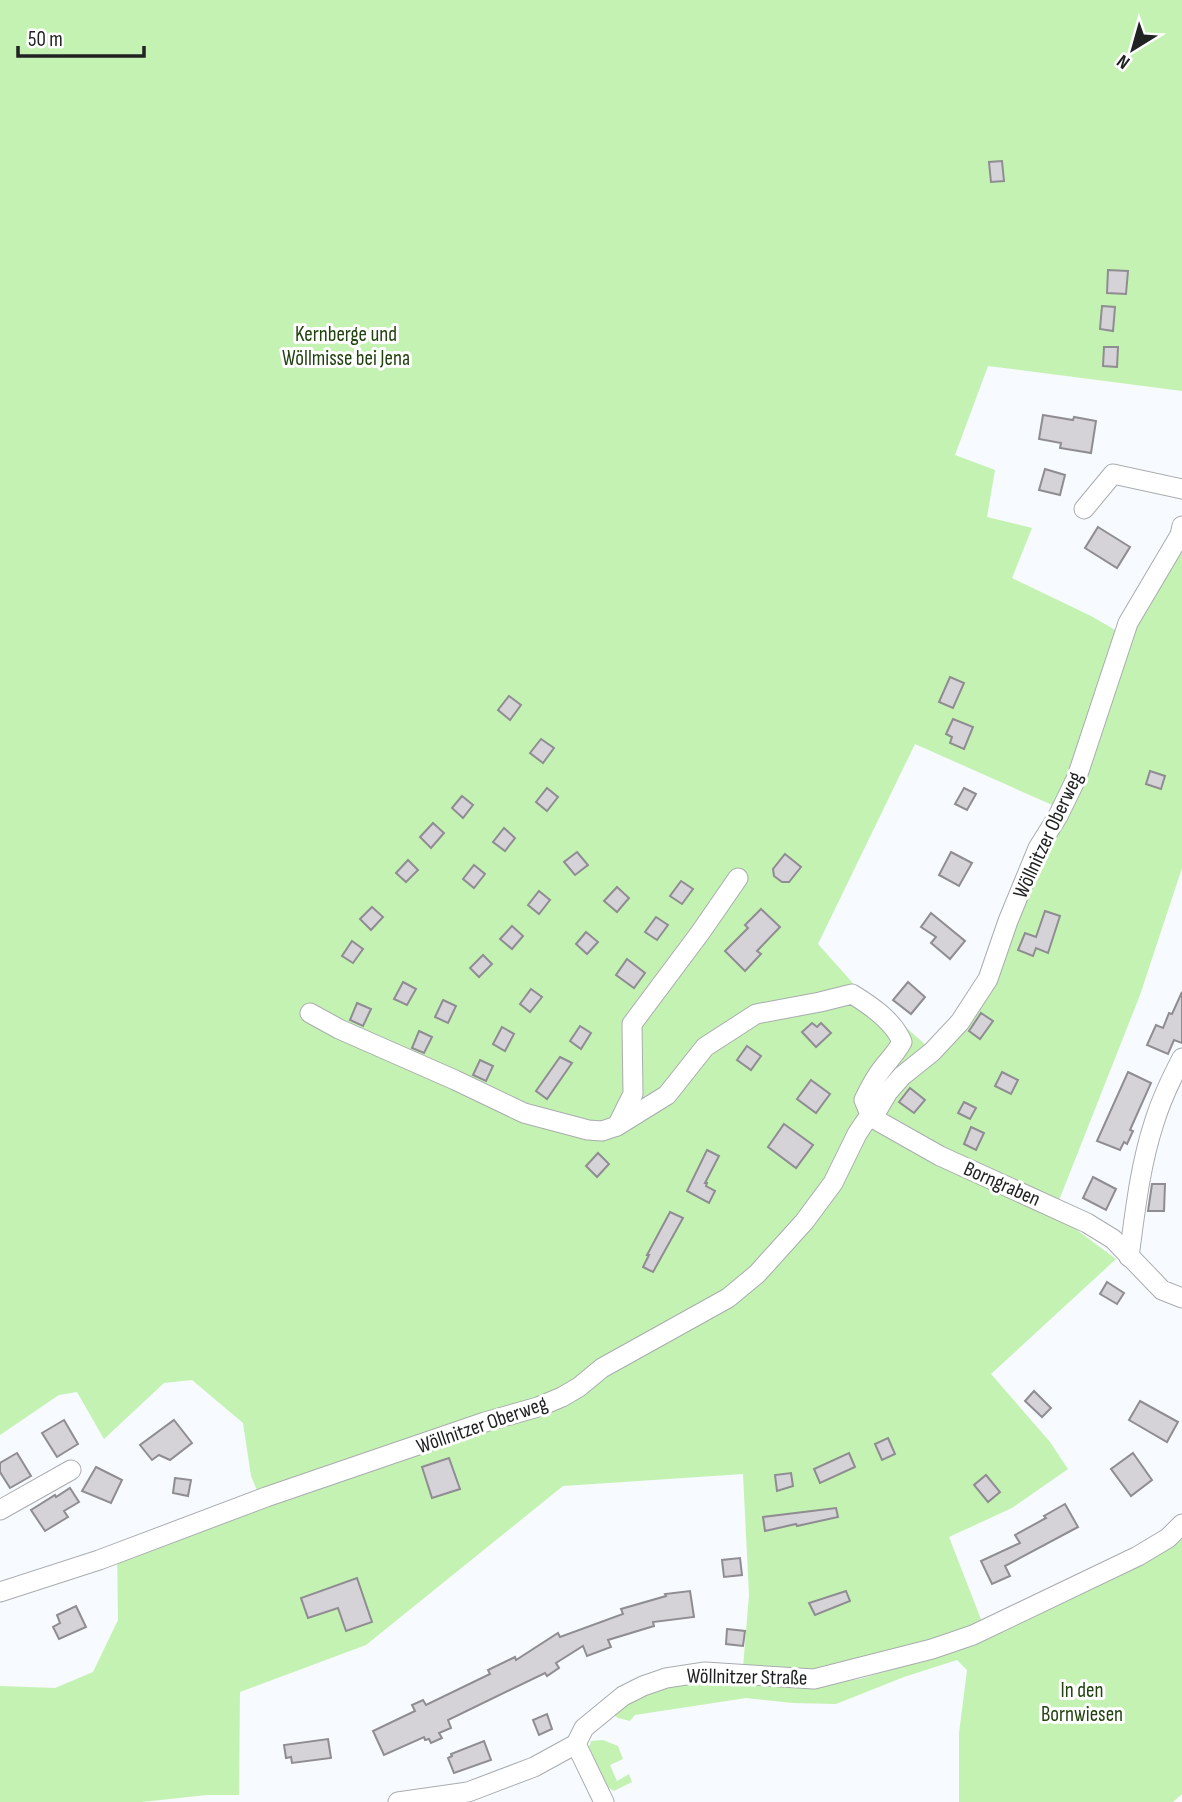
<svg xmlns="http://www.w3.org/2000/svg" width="1182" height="1802" viewBox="0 0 1182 1802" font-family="'Sofia Sans Condensed',sans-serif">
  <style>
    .green { fill: #c4f2b2; fill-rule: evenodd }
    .building { fill: #d5d3d8; stroke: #8f8d91; stroke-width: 2 }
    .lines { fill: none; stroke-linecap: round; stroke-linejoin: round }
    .minor-casing { stroke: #a9acaf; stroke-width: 21 }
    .minor { stroke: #fff; stroke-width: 19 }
    .labels { text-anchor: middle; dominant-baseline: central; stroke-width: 6; stroke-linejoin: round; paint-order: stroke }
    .park-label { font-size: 21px; fill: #21430f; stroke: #fff }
    .street-label { font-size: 21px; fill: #212223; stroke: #fff }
  </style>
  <rect width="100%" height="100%" fill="#f7fafe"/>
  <!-- green -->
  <g class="green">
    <path d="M0,0H1182V391L988,366L955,455L995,470L987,517L1032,528L1012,578L1091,616L1129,638L1182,547V868L1140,995L1054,1213L1116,1259L991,1374L1050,1442L1068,1469L1012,1508L949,1537L982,1622L925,1645L834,1670L743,1668L749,1595L743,1474L563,1486L366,1645L240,1692L239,1795H207L142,1802H0V1686L55,1688L93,1672L118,1620L117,1549L259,1495L251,1476L243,1423L192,1380L164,1383L104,1439L77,1392L59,1395L0,1435ZM915,744L1068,812L1041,854L958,1032L936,1054L875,1000L859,990L818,944Z"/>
    <path d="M1182,1530V1794L1173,1802H959V1733L967,1670L957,1660L904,1677L836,1704L793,1703L746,1698L635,1715L630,1721L618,1718L612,1713L635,1697L680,1681L816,1685L860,1679L911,1664Z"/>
    <path d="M603,1740L618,1746L623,1759L610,1765L617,1781L629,1774L632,1782L614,1791L607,1787L589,1747L591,1741Z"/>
  </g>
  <!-- building -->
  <g class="building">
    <path d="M1002,161L1004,181L991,182L989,162Z"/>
    <path d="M1108,270L1128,271L1126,294L1107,293Z"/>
    <path d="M1102,306L1115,307L1113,331L1100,329Z"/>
    <path d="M1104,347H1118L1117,367L1103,366Z"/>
    <path d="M1043,415L1073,420L1074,417L1096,421L1091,453L1060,448L1061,443L1039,439Z"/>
    <path d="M1045,469L1065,475L1060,495L1039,490Z"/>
    <path d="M1098,527L1130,547L1117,568L1085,548Z"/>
    <path d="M950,677L964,683L953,708L939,702Z"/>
    <path d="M509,696L521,705L510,720L498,710Z"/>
    <path d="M953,719L973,727L964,749L950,743L952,737L946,734Z"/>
    <path d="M541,739L554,748L543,763L530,753Z"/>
    <path d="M1150,771L1165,776L1161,789L1146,784Z"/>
    <path d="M547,788L558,797L547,811L536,802Z"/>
    <path d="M964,788L976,794L967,810L955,804Z"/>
    <path d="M462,796L473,805L463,818L452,808Z"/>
    <path d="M433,823L444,833L431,848L420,837Z"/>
    <path d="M504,828L515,838L505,851L493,842Z"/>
    <path d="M577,852L588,865L575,875L564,862Z"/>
    <path d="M951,852L972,863L959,886L939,875Z"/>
    <path d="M785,854L801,867L789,882H782L774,876L773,869Z"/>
    <path d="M408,860L418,870L406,882L396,873Z"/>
    <path d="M474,865L485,874L474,888L463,879Z"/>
    <path d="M681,881L693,889L682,904L670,896Z"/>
    <path d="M617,887L629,898L617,912L604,901Z"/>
    <path d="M539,891L550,900L539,914L528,905Z"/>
    <path d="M372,907L383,917L371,930L360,919Z"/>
    <path d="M761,909L780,927L757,951L761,954L745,971L725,951L748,928L745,925Z"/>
    <path d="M1045,911L1060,916L1048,953L1036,948L1033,956L1018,950L1025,933L1036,937Z"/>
    <path d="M931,913L965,941L950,959L931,943L936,937L921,927Z"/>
    <path d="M656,917L668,925L657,940L645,932Z"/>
    <path d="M512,926L523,936L512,949L500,939Z"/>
    <path d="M586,932L598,942L587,954L576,944Z"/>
    <path d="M352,941L363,949L353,963L342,956Z"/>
    <path d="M483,955L492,964L479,977L470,968Z"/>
    <path d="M627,959L645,973L634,988L616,975Z"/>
    <path d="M403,982L416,989L407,1005L394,999Z"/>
    <path d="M908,982L925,997L911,1014L893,1000Z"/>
    <path d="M531,989L542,997L530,1012L520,1004Z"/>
    <path d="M1182,992V1043L1174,1040L1168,1054L1147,1045L1156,1025L1163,1028L1169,1013L1172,1014Z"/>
    <path d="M443,1000L456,1006L448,1023L435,1017Z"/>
    <path d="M357,1003L371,1009L363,1026L350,1020Z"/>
    <path d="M981,1013L993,1021L980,1039L969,1031Z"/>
    <path d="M812,1023L817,1027L821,1023L831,1033L816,1047L802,1032Z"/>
    <path d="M580,1026L591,1033L581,1049L570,1041Z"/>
    <path d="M502,1027L514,1034L505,1051L493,1044Z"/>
    <path d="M419,1031L432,1037L424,1053L412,1048Z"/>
    <path d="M747,1046L761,1056L751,1070L737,1060Z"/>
    <path d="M560,1057L572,1063L547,1099L536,1091Z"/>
    <path d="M480,1060L493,1066L486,1081L473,1075Z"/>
    <path d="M1002,1072L1018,1080L1011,1094L995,1086Z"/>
    <path d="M1128,1072L1151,1083L1130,1130L1133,1131L1127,1144L1124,1142L1120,1150L1097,1141Z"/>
    <path d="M811,1080L830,1094L816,1113L797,1099Z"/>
    <path d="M910,1088L925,1100L914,1113L899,1102Z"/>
    <path d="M964,1102L976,1108L970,1119L958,1113Z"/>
    <path d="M784,1124L813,1145L796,1168L768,1147Z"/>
    <path d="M971,1127L984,1133L976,1150L964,1144Z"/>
    <path d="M707,1150L719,1156L705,1183H707L706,1186L715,1191L709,1203L687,1191Z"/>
    <path d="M598,1153L609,1164L597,1177L586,1166Z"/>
    <path d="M1093,1177L1116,1189L1106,1210L1083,1198Z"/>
    <path d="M1152,1184H1165L1164,1211H1148Z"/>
    <path d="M670,1212L683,1218L653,1272L643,1267L649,1255H647Z"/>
    <path d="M1107,1282L1124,1293L1117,1304L1100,1294Z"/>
    <path d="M1034,1391L1051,1408L1042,1417L1025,1401Z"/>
    <path d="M1140,1401L1178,1422L1167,1442L1129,1420Z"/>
    <path d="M64,1420L78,1444L57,1457L42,1433Z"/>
    <path d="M174,1420L192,1443L170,1460L159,1455L152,1460L140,1445Z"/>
    <path d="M888,1438L895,1454L882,1460L875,1444Z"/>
    <path d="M17,1453L31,1476L10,1488L0,1472V1463Z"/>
    <path d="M849,1453L855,1467L820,1483L814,1469Z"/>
    <path d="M1133,1453L1152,1480L1131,1496L1111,1469Z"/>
    <path d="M449,1458L460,1489L432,1498L422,1467Z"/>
    <path d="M96,1467L122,1480L111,1503L82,1491Z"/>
    <path d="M791,1473L793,1486L777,1491L775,1475Z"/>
    <path d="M986,1475L1000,1492L988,1502L974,1485Z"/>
    <path d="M175,1478L191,1480L188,1496L173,1493Z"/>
    <path d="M70,1488L79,1502L64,1511L68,1517L45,1531L31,1510L55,1495L56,1497Z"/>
    <path d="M1065,1504L1078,1527L1005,1566L1010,1576L992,1584L981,1561L1020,1543L1015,1535L1046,1518L1044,1516Z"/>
    <path d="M836,1508L838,1517L797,1526L796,1524L765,1531L763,1517Z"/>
    <path d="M740,1558L742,1575L724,1577L722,1560Z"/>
    <path d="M357,1578L372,1622L346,1631L338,1608L308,1618L301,1598Z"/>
    <path d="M690,1591L694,1617L653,1622L654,1626L608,1640L611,1647L587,1656L583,1646L556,1663L559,1668L547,1676L545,1673L448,1720L451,1728L439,1733L442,1738L431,1743L429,1739L425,1740L424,1737L384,1755L373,1731L415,1711L412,1705L423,1700L426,1705L490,1674L488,1670L515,1657L516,1660L558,1633L560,1637L623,1614L621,1609L666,1596L665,1594Z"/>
    <path d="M846,1591L850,1601L815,1615L809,1603Z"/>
    <path d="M76,1606L86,1627L59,1639L53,1627L60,1623L57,1615Z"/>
    <path d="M727,1629L745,1631L743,1646L726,1644Z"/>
    <path d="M547,1714L552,1729L539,1735L533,1720Z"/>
    <path d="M328,1739L331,1758L292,1763L291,1757L286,1758L284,1745Z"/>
    <path d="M484,1741L491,1760L454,1773L448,1758L452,1756L451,1754Z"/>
  </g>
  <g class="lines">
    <defs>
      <g id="minor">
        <path d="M1084,509L1113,474L1182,489"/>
        <path d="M310,1013L339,1029L455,1080L524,1113L588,1130L602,1131L617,1126L667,1095L705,1047L756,1014L820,1002L852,994C870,1005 894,1021 902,1042C897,1051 892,1057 885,1065C876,1076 870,1087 864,1100L871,1117L940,1156L1087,1223L1113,1239L1162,1290L1182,1298"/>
        <path d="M617,1126L633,1094L632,1024L700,933L738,878"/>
        <path d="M1129,1257C1135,1212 1140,1166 1154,1123C1161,1100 1171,1079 1182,1058"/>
        <path d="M0,1510L71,1470"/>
        <path d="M0,1592L99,1560L266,1497L485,1422L538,1407L562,1397L579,1387L602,1368L728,1298L757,1274L804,1222L833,1183L857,1134L865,1122L878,1109L888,1092L902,1076L932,1052L960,1022L988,979L1008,921L1038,848L1058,816L1077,777L1128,623L1180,535L1182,526"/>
        <path d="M576,1744L604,1802"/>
        <path d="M398,1802L468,1792L534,1767L576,1744L584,1728L623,1696L643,1686L666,1678L705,1672L814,1679L932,1649L973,1635L1138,1556L1168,1538L1182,1524"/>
      </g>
    </defs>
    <!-- minor casing -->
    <use href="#minor" class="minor-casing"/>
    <!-- minor -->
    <use href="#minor" class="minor"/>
  </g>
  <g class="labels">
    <!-- park labels -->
    <g class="park-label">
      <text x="346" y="334">Kernberge und<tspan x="346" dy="24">Wöllmisse bei Jena</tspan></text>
      <text x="1082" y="1690">In den<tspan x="1082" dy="24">Bornwiesen</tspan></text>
    </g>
    <!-- street labels -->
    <g class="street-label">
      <text transform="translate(1048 835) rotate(-65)">Wöllnitzer Oberweg</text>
      <text transform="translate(1002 1184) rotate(24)">Borngraben</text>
      <text transform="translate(482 1425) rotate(-19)">Wöllnitzer Oberweg</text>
      <text transform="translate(747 1677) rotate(1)">Wöllnitzer Straße</text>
    </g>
  </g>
  <!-- north arrow -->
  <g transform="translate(1133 49) rotate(217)" stroke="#ffffff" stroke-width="5" paint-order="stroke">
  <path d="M0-5L12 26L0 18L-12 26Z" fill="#212223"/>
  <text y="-10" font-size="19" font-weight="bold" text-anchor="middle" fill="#212223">N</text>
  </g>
  <!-- scale -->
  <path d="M18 46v10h126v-10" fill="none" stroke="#212223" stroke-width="3.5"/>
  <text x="28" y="46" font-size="21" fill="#212223" stroke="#ffffff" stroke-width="5" paint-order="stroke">50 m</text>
</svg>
